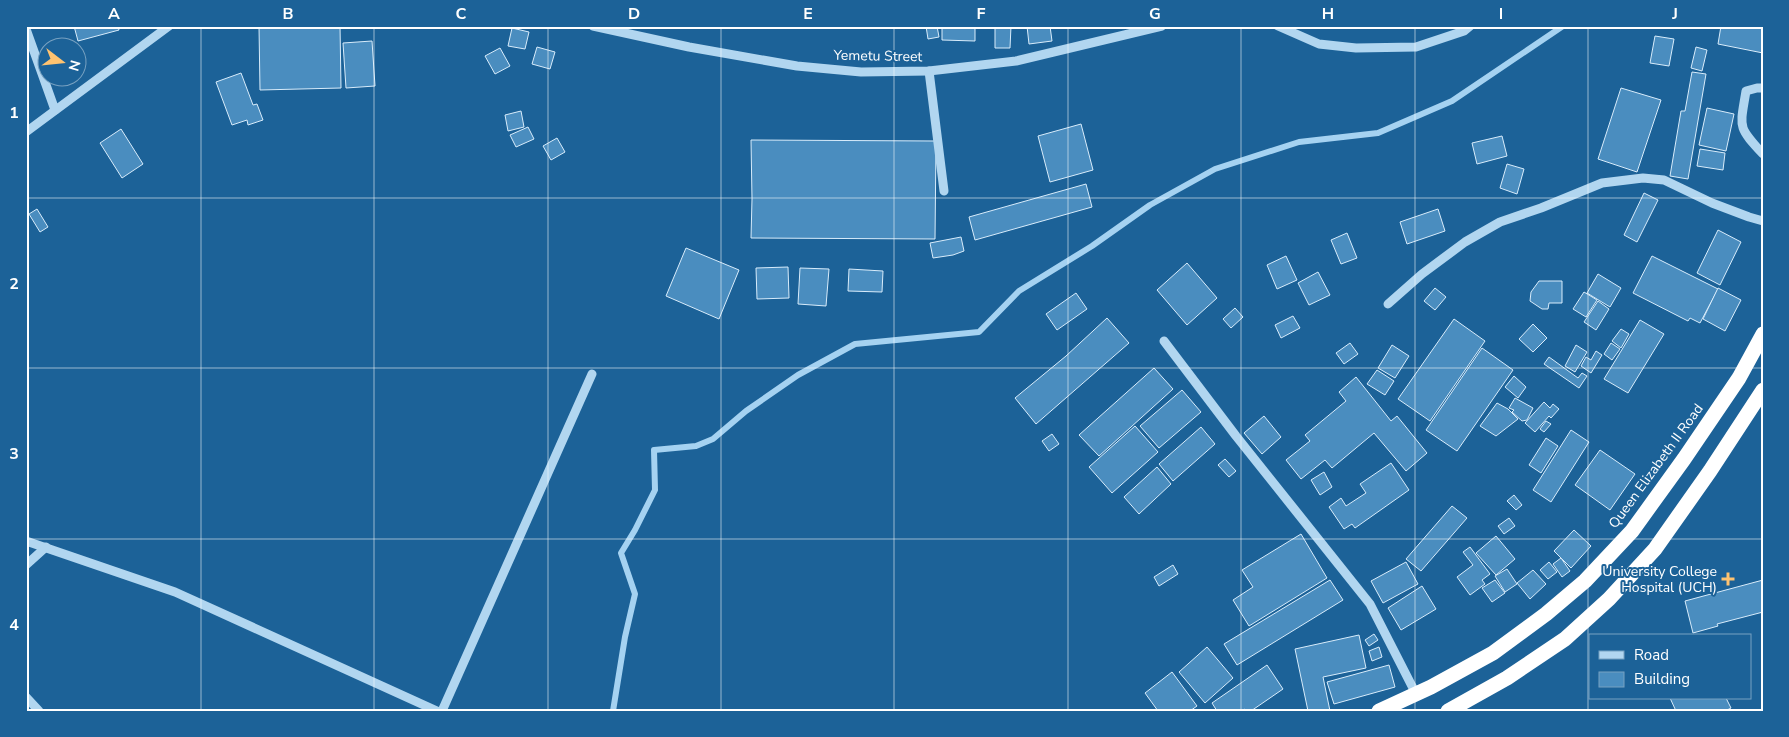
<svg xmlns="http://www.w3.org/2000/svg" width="1789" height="737" viewBox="0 0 1789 737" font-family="'Nunito Sans',sans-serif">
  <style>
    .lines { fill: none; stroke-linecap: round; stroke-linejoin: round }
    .stream { stroke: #a5d2f1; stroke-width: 6 }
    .building { fill: #4a8dbf; stroke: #d8ecfb }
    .minor { stroke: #b1d6f0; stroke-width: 9 }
    .highway { stroke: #fff; stroke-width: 15 }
    .grid { fill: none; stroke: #fff; stroke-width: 1; stroke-opacity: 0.55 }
    .poi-dot { fill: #ffc370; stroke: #1c6298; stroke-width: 2 }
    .labels { text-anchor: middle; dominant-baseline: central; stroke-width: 4; stroke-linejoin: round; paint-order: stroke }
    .street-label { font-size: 14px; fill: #fff; stroke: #1c6298 }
    .poi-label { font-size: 14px; fill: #fff; stroke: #1c6298; text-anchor: end }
    .neatline { fill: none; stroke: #fff; stroke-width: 2 }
    .grid-label { font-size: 16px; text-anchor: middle; font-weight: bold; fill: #fff }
  </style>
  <rect width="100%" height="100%" fill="#1c6298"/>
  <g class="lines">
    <!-- stream -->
    <path class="stream" d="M613,711L625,637L635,594L621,553L635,530L655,490L654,450L696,446L713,439L746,411L798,375L855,344L979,332L1019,291L1092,246L1150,205L1215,169L1299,142L1378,133L1452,101L1563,26"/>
  </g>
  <!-- building -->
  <g class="building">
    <path d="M74,26H118L119,30L78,41Z"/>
    <path d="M340,26L341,88L260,90L259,27Z"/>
    <path d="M926,26H937L939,37L928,39Z"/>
    <path d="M942,26H975V41L942,40Z"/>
    <path d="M995,26H1011L1010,48H995Z"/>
    <path d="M1027,26H1050L1052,41L1029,44Z"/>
    <path d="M1721,26H1763V53L1718,44Z"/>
    <path d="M512,28L529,32L525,49L508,46Z"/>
    <path d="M1655,36L1674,39L1669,66L1650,63Z"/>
    <path d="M372,41L375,86L346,88L343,43Z"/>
    <path d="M537,47L555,52L550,69L532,64Z"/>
    <path d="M1696,47L1707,50L1702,71L1691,68Z"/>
    <path d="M500,48L510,66L495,74L485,56Z"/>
    <path d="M1692,72L1706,74L1688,179L1670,176L1681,111H1685Z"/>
    <path d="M241,73L253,105L257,104L263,120L248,125L247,120L232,125L216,82Z"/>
    <path d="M1621,88L1661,100L1637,172L1598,159Z"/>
    <path d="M1707,108L1734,114L1726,151L1699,145Z"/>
    <path d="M521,111L524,127L508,131L505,115Z"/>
    <path d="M1081,124L1093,170L1050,182L1038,136Z"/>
    <path d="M528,127L534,139L516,147L510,135Z"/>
    <path d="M121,129L143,164L122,178L100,143Z"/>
    <path d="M1502,136L1507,156L1477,164L1472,143Z"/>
    <path d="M557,138L565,152L551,160L543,146Z"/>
    <path d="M751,140L936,141L935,239L751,238L752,199Z"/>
    <path d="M1700,149L1725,153L1723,170L1697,166Z"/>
    <path d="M1507,164L1524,169L1517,194L1500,188Z"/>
    <path d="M1086,184L1092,207L975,240L969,217Z"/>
    <path d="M1644,193L1658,200L1637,242L1624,235Z"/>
    <path d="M37,209L48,227L40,232L29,214Z"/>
    <path d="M1438,209L1445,231L1407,244L1400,222Z"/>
    <path d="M1718,230L1741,242L1720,285L1697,273Z"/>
    <path d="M1347,233L1357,258L1341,264L1331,240Z"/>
    <path d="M961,237L964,251L953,255L933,258L930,243Z"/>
    <path d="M686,248L739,270L719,319L666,296Z"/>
    <path d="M1286,256L1297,280L1277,289L1267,265Z"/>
    <path d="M1652,256L1718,289L1700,323L1690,318L1688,321L1633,293Z"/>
    <path d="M1187,263L1217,298L1187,325L1157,290Z"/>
    <path d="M788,267L789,298L757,299L756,268Z"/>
    <path d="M800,268L829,269L826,306L798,304Z"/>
    <path d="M849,269L883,271L882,292L848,291Z"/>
    <path d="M1318,272L1330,295L1309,305L1298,283Z"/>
    <path d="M1598,274L1621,288L1610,307L1587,293Z"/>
    <path d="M1539,281H1562V303H1549L1548,309H1542L1530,301L1531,292Z"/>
    <path d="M1435,288L1446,297L1435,310L1424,301Z"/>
    <path d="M1718,288L1741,300L1725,331L1703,319Z"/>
    <path d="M1584,292L1597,300L1586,317L1573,309Z"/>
    <path d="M1076,293L1087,309L1057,330L1046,314Z"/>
    <path d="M1598,301L1609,309L1596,330L1584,322Z"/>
    <path d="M1235,308L1243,317L1231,328L1223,319Z"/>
    <path d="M1293,316L1300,328L1281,338L1275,325Z"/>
    <path d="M1107,318L1129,343L1036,424L1015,398L1066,356Z"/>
    <path d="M1454,319L1485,341L1430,421L1398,399Z"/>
    <path d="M1640,320L1664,334L1628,393L1604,379Z"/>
    <path d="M1533,324L1547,338L1533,352L1519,339Z"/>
    <path d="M1621,329L1629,334L1621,348L1612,341Z"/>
    <path d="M1350,343L1358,354L1344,364L1336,353Z"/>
    <path d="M1611,343L1620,349L1612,360L1604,354Z"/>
    <path d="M1392,345L1409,356L1395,378L1378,368Z"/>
    <path d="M1576,345L1587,352L1575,372L1565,366Z"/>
    <path d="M1482,348L1513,370L1457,451L1426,430Z"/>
    <path d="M1596,351L1602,355L1591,373L1581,366L1586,357L1591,360Z"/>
    <path d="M1549,357L1578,378L1582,373L1587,376L1579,388L1544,364Z"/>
    <path d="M1154,368L1173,389L1099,456L1079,435Z"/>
    <path d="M1377,370L1394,381L1385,395L1367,384Z"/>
    <path d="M1514,376L1526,387L1518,398L1505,387Z"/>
    <path d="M1356,377L1391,421L1397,416L1427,453L1406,471L1374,433L1332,468L1325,460L1301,479L1286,460L1310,441L1305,435L1346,401L1339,392Z"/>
    <path d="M1182,390L1201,412L1159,448L1140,426Z"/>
    <path d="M1515,398L1533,408L1527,420L1522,421L1512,412L1514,410L1509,408Z"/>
    <path d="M1544,402L1550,408L1553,404L1559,409L1551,418L1549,416L1535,432L1525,423Z"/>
    <path d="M1497,403L1508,409L1518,419L1496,436L1480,426Z"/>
    <path d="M1264,416L1281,437L1262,454L1244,433Z"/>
    <path d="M1546,421L1551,424L1544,432L1540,429Z"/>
    <path d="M1135,426L1158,452L1112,493L1089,467Z"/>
    <path d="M1201,427L1215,444L1173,481L1159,464Z"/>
    <path d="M1571,430L1589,442L1551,502L1533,490Z"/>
    <path d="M1052,434L1059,444L1049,451L1042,441Z"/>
    <path d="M1546,438L1558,446L1541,473L1529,465Z"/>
    <path d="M1600,450L1635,474L1610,510L1575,485Z"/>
    <path d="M1225,459L1236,471L1229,477L1218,465Z"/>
    <path d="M1391,463L1409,490L1355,528L1352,524L1344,529L1329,507L1341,498L1346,506L1366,493L1360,484Z"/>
    <path d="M1157,467L1171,484L1139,514L1124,497Z"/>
    <path d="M1324,472L1332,487L1320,495L1311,480Z"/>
    <path d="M1514,495L1522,505L1516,510L1507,501Z"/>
    <path d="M1452,506L1467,518L1421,571L1406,559Z"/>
    <path d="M1509,518L1515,526L1504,534L1498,526Z"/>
    <path d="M1574,530L1591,546L1571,568L1554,551Z"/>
    <path d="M1301,534L1327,578L1249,626L1233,600L1253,587L1242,570Z"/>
    <path d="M1496,536L1515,559L1496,575L1476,553Z"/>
    <path d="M1470,547L1490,574L1482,580L1485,584L1470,595L1457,577L1473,565L1463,552Z"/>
    <path d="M1561,558L1570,571L1562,577L1553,564Z"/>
    <path d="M1406,562L1418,584L1383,603L1371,581Z"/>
    <path d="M1549,562L1557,572L1548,579L1540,570Z"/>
    <path d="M1173,565L1178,574L1159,586L1154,577Z"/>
    <path d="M1507,569L1517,584L1505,592L1495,576Z"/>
    <path d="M1533,570L1546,584L1530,599L1517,583Z"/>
    <path d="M1330,580L1343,600L1237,665L1224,644Z"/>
    <path d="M1495,580L1505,593L1492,602L1482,588Z"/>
    <path d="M1763,580V612L1717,624L1718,626L1693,633L1685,601Z"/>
    <path d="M1422,586L1436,609L1401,630L1388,608Z"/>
    <path d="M1374,634L1378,640L1369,646L1365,640Z"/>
    <path d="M1359,635L1366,668L1323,677L1330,711H1308L1295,649Z"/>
    <path d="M1207,647L1233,678L1205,703L1179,672Z"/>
    <path d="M1379,647L1382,657L1372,661L1369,651Z"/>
    <path d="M1267,665L1283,689L1251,711H1246L1245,709L1242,711H1217L1212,703Z"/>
    <path d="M1389,665L1395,687L1334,704L1327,682Z"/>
    <path d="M1172,672L1197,706L1190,711H1158L1145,693Z"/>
    <path d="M1670,698H1726L1731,708L1725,711H1676Z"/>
  </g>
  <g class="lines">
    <!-- minor -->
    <g class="minor">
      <path d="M593,26L689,47L797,66L861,72L929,71L1016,61L1162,26"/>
      <path d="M1278,26L1319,44L1356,48L1416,47L1464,31L1470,26"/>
      <path d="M26,29L55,110"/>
      <path d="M929,71L944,191"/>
      <path d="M1763,88H1757L1746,91C1740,128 1737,126 1763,154"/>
      <path d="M26,132L169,26"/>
      <path d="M1388,304L1422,274L1465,242L1500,222L1541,208L1602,183L1643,178L1664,180L1712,203L1749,217L1763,221"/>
      <path d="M1164,341L1236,436L1370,604L1416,694"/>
      <path d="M26,541L175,592L437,711"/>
      <path d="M26,565L46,547"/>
      <path d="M26,697L39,711"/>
      <path d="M442,711L592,374"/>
    </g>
    <!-- highway -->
    <g class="highway">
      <path d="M1379,711L1431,687L1493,653L1546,614L1585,581L1632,531L1684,459L1739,378L1763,334"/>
      <path d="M1448,711L1507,678L1565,639L1609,599L1655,549L1710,471L1763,390"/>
    </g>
  </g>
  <!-- grid -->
  <path class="grid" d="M201,26V711M374,26V711M548,26V711M721,26V711M894,26V711M1068,26V711M1241,26V711M1415,26V711M1588,26V711M26,198H1763M26,368H1763M26,539H1763"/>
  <!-- markers -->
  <path class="poi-dot" d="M1725.5 571.5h5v5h5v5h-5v5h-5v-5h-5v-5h5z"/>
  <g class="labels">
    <!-- street labels -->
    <g class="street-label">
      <text transform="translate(878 56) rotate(1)">Yemetu Street</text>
      <text transform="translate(1656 466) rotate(-54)">Queen Elizabeth II Road</text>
    </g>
    <!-- poi labels -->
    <g class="poi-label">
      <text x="1717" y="571">University College<tspan x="1717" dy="16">Hospital (UCH)</tspan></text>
    </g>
  </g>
  <!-- border -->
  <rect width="1789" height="737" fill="none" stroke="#1c6298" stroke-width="55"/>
  <!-- legend -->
  <rect x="1589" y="634" width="162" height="65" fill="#1c6298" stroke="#77a1c1"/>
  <rect x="1599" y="651" width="25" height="8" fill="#b1d6f0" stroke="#77a1c1"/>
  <text x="1634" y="660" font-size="15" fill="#ffffff">Road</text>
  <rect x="1599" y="672" width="25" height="15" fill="#4a8dbf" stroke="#77a1c1"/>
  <text x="1634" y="684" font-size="15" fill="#ffffff">Building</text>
  <!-- north arrow -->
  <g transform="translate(62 62) rotate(106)"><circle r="24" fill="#1c6298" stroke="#77a1c1"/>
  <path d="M0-4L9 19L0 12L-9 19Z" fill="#ffc370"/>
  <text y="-8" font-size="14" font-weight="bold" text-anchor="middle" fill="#ffffff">N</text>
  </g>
  <rect x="28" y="28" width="1734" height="682" class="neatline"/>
  <g class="grid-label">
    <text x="114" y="19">A</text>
    <text x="288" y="19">B</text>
    <text x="461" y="19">C</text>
    <text x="634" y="19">D</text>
    <text x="808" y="19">E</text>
    <text x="981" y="19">F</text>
    <text x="1155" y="19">G</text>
    <text x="1328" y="19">H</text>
    <text x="1501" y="19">I</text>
    <text x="1675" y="19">J</text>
    <text x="14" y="118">1</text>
    <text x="14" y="289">2</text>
    <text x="14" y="459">3</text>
    <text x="14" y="630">4</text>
  </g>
</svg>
